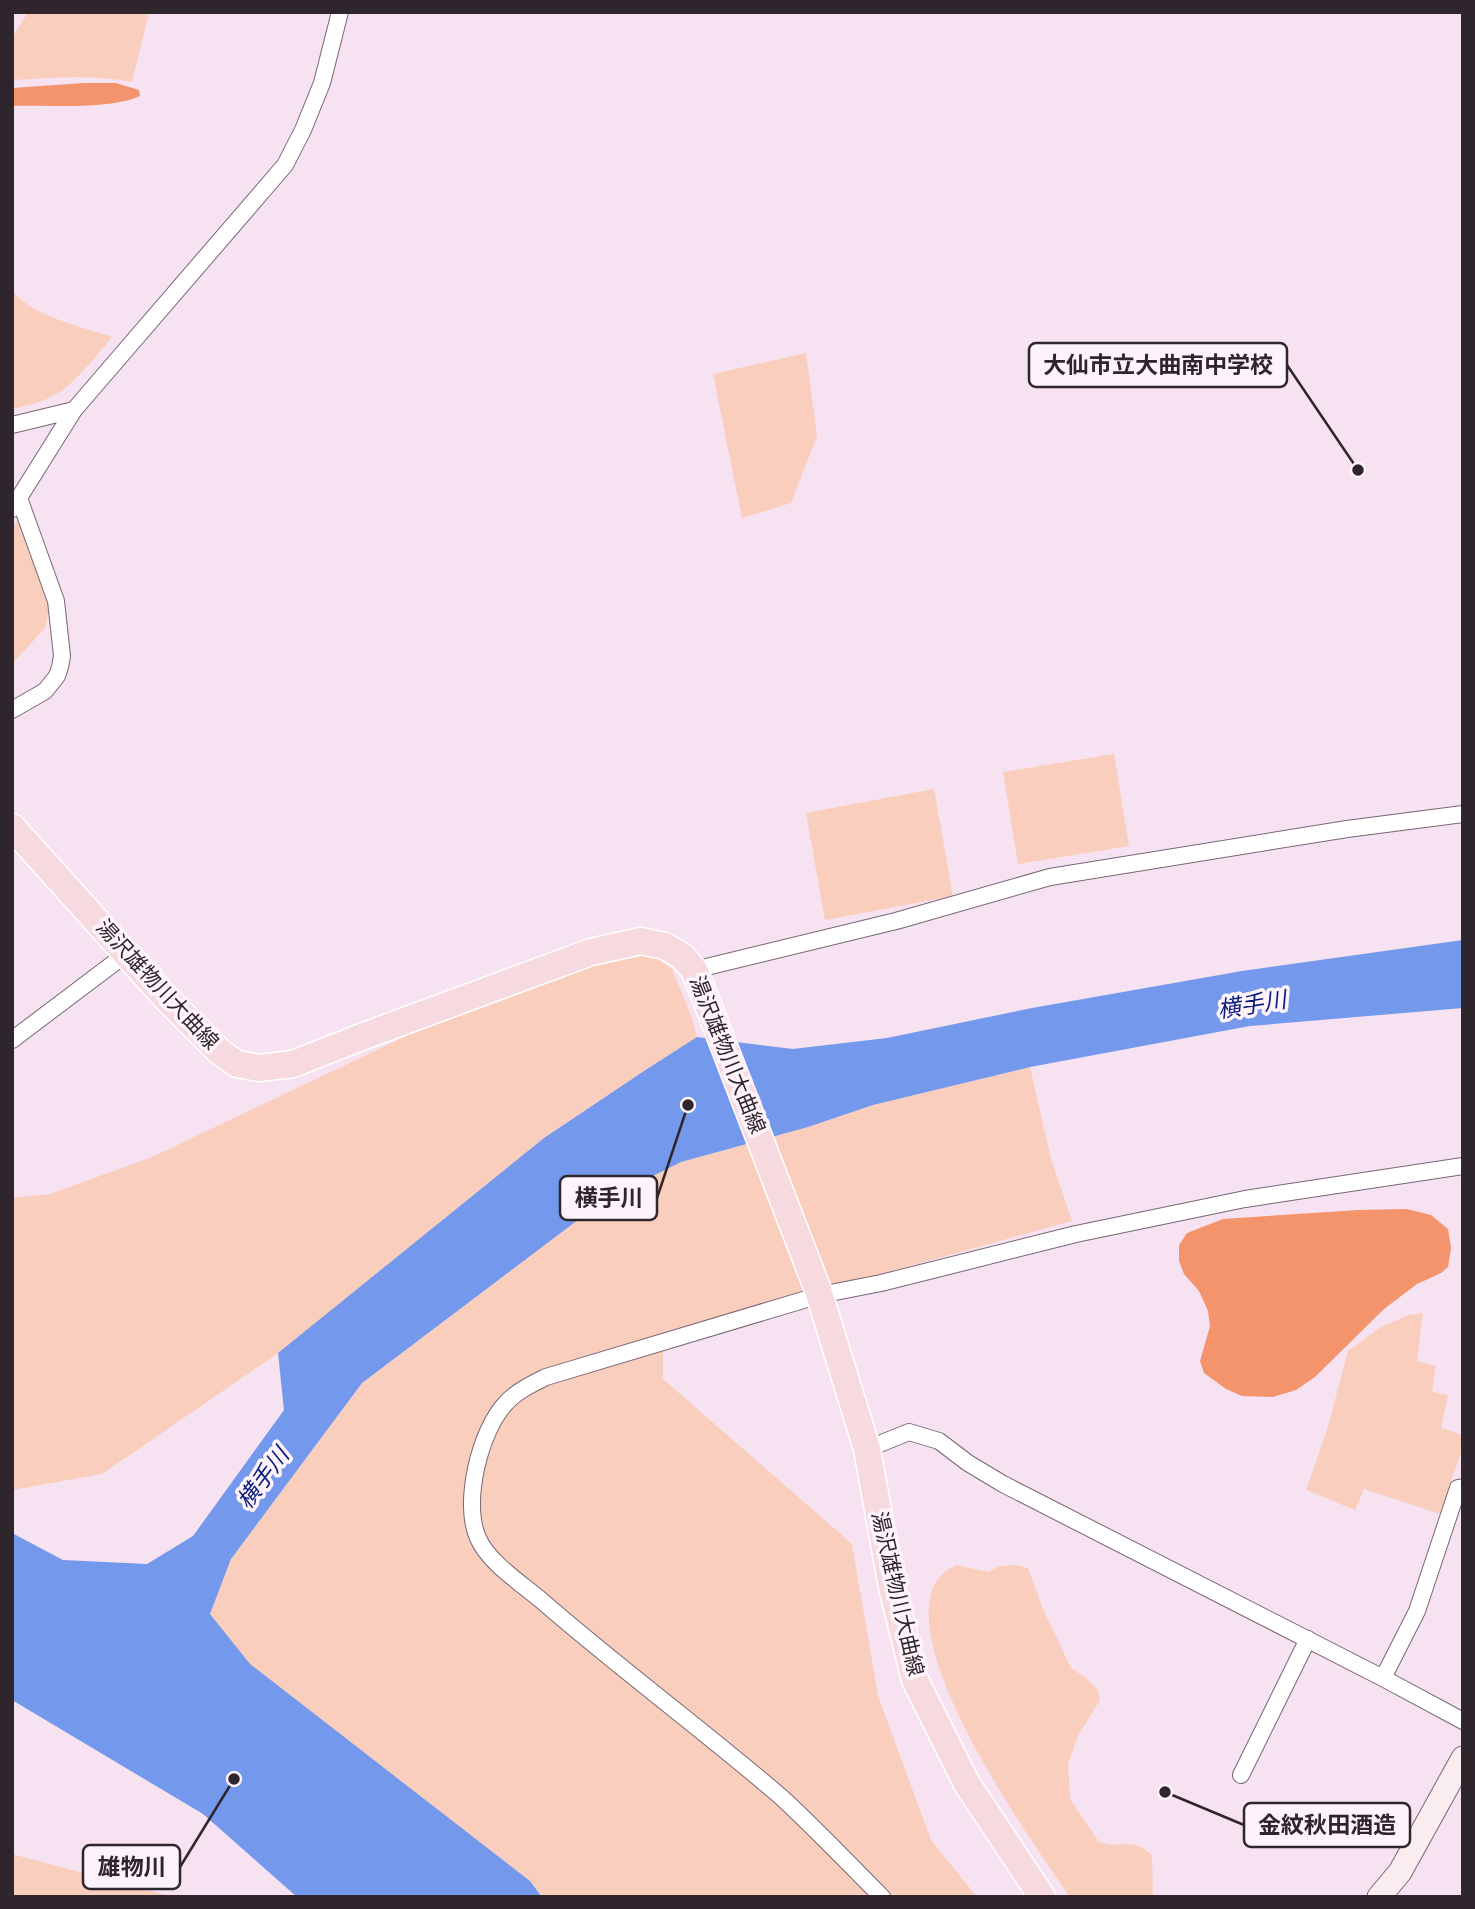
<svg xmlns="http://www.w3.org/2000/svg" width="1475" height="1909" viewBox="0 0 1475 1909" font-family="'Alegreya Sans','Noto Sans JP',sans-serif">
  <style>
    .green { fill: #facebc }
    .forest { fill: #f4946d }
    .water { fill: #7498eb }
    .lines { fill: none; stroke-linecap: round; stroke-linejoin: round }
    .street-casing { stroke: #786674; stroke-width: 18 }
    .secondary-casing { stroke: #786674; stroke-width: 25 }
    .primary-casing { stroke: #fff; stroke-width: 29 }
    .street { stroke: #fff; stroke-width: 16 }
    .secondary { stroke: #faedef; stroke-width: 23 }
    .primary { stroke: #f6dadf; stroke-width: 26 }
    .labels { text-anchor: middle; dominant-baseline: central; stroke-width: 7; stroke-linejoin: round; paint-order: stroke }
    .street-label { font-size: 21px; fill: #2e262c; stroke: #fef2fb }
    .water-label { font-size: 23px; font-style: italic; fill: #061b7a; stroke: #fef2fb }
    .leader { fill: none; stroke: #2e262c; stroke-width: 2.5 }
    .callout-dot { fill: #2e262c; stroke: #fef2fb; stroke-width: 2.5 }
    .callout { fill: #fef2fb; stroke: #2e262c; stroke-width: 2.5 }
    .callout-label { font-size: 23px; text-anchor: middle; font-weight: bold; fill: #2e262c }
  </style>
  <rect width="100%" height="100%" fill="#f6e2f1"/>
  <!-- green -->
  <g class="green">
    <path d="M28,12H149L132,82C92,74 52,78 12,80V38Z"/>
    <path d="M12,290C31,316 82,327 112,337C95,357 73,387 49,398C38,404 25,406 12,409Z"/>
    <path d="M806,353L817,436L791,503L742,518L713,374Z"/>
    <path d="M19,518L50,605L45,628L12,664V529Z"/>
    <path d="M1114,754L1129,846L1018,864L1003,772Z"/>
    <path d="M934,789L953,896L825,920L806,813Z"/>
    <path d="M650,954L672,969L691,1015L697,1037L647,1069L544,1138L278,1353L102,1474L12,1490V1198L50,1194L152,1157L408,1035L604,961Z"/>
    <path d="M1030,1067L1051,1159L1072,1221L663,1334V1379L852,1544L878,1696L931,1840L977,1897H542L530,1881L249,1664L210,1614L231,1559L362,1383L603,1201L681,1162L808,1127L873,1105Z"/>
    <path d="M1423,1313L1417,1361L1436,1366L1432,1392L1448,1395L1441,1428L1463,1435V1447L1440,1514L1364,1489L1355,1510L1306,1490L1327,1430L1348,1351L1381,1327L1409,1315Z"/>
    <path d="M956,1565L988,1572L1000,1566L1015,1565L1028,1568L1043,1609L1071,1668L1085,1677L1098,1690L1100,1700L1078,1736L1068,1764L1070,1799L1099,1842C1122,1849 1132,1837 1152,1855L1153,1897H1070C1033,1843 882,1633 943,1573C946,1570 952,1568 956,1565Z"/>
    <path d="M12,1854L174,1897H12Z"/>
  </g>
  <!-- forest -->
  <g class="forest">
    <path d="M84,83H116L139,90L140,96C110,110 47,105 12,106V88Z"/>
    <path d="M1407,1209L1431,1215L1448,1229L1451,1248L1448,1267L1441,1273L1417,1284L1384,1309L1315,1377L1296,1390L1273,1397L1242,1396L1226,1389L1204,1373L1200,1361L1210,1326L1208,1311L1199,1291L1184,1274L1179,1261V1245L1187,1233L1223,1219L1358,1210Z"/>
  </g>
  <!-- water -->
  <path class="water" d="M1463,940V1008L1250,1026L1030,1067L873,1105L808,1127L681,1162L603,1201L362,1383L231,1559L210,1614L250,1664L530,1881L542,1897H297L203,1814L12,1700V1533L63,1560L147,1564L193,1536L284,1410L278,1353L544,1138L647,1069L697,1037L793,1049L887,1038L1032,1008L1242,971Z"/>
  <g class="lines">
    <defs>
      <g id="street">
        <path d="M12,425L74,410"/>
        <path d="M12,509L74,410L285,165L303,130L322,83L340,12"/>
        <path d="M12,710L45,691L57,676L60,667L62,656L56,601L19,498"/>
        <path d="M694,970L896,921L1050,877L1347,829L1463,814"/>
        <path d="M12,1040L126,954"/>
        <path d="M867,1449L909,1432L939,1441L968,1463L1003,1484L1383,1678L1463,1721"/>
        <path d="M1383,1678L1417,1611L1458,1488L1463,1487"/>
        <path d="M1241,1775L1308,1639"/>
        <path d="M882,1897C848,1863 815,1828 780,1796C702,1729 619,1668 542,1601C522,1584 488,1562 478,1538C462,1503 480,1430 506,1403C517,1391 532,1384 546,1377L820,1295L881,1283L1076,1234L1245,1199L1463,1166"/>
      </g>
      <path id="secondary" d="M1379,1897L1400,1872L1463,1758"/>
      <path id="primary" d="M12,827L165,997L220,1052L237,1064L259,1068L293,1064L364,1036L591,952L641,941L665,946L682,956L694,970L703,992L818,1290L867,1449L892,1587L915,1680L967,1784L1042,1897"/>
    </defs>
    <!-- street casing -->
    <use href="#street" class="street-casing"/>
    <!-- secondary casing -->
    <use href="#secondary" class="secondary-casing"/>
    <!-- primary casing -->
    <use href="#primary" class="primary-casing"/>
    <!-- street -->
    <use href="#street" class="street"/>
    <!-- secondary -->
    <use href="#secondary" class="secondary"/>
    <!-- primary -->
    <use href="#primary" class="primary"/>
  </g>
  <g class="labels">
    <!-- street labels -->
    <g class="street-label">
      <text transform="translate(157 985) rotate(47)">湯沢雄物川大曲線</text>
      <text transform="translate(727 1055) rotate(68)">湯沢雄物川大曲線</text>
      <text transform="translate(897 1594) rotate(77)">湯沢雄物川大曲線</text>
    </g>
    <!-- water labels -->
    <g class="water-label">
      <text transform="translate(1252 1006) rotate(-9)">横手川</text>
      <text transform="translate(264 1479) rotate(-53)">横手川</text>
    </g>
  </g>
  <!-- callouts -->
  <path class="leader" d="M1358 470L1287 365M688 1105L657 1198M1165 1792L1244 1825M234 1779L180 1867"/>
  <g class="callout-dot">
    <circle cx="1358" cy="470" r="7"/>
    <circle cx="688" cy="1105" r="7"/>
    <circle cx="1165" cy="1792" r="7"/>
    <circle cx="234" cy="1779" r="7"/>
  </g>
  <g class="callout">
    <rect x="1029" y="343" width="258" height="44" rx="7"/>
    <rect x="560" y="1176" width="97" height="44" rx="7"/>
    <rect x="1244" y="1803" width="166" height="44" rx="7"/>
    <rect x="83" y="1845" width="97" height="44" rx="7"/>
  </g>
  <g class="callout-label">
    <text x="1158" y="373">大仙市立大曲南中学校</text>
    <text x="609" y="1206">横手川</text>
    <text x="1327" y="1833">金紋秋田酒造</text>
    <text x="132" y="1875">雄物川</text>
  </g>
  <!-- border -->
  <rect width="1475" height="1909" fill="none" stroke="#2e262c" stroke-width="28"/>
</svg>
